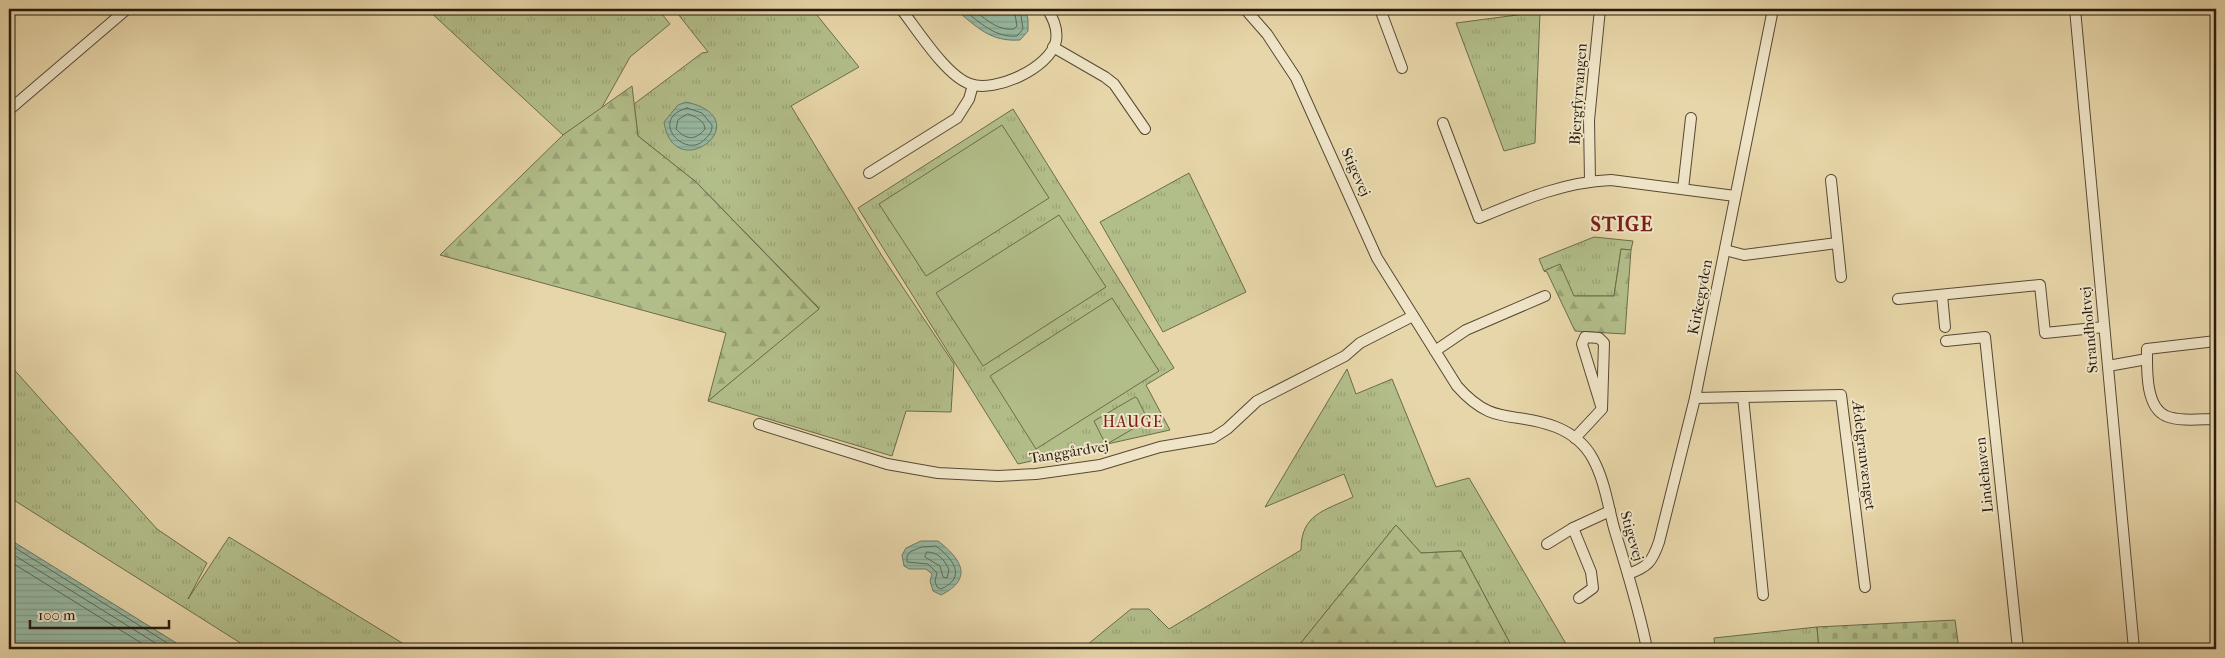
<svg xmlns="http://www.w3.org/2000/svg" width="2225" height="658" viewBox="0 0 2225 658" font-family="'IM FELL French Canon',serif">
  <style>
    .grass { fill: url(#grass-tufts); stroke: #6c6c4c }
    .forest { fill: url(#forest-firs); stroke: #6c6c4c }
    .cemetery { fill: url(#cemetery-stones); stroke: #6c6c4c }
    .garden { fill: #b2be8a; stroke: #6c6c4c }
    .water { fill: url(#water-rules); stroke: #6a7a68 }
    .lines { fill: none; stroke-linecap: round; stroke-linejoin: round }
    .shore { stroke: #5e6a58; stroke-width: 1 }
    .minor-casing { stroke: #564934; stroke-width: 12 }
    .minor { stroke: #efe4c7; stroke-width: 10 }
    .labels { text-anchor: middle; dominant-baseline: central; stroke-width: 4; stroke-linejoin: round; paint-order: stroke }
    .street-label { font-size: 15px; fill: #261a0d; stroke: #efe4c7 }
    .neighbourhood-label { font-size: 16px; letter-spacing: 1px; fill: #7a1f14; stroke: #efe4c7 }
    .district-label { font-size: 20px; font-weight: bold; letter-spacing: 1px; fill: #7a1f14; stroke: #efe4c7 }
  </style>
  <defs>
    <pattern id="grass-tufts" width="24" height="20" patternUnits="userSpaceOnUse" patternTransform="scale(1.25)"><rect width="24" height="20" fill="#b2be8a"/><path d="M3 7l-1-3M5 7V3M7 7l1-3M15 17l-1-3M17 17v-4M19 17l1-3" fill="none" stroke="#99a376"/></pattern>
    <pattern id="forest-firs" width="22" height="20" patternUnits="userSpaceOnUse" patternTransform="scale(1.25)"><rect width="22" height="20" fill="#b2be8a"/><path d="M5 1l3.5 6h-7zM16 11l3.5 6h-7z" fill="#99a376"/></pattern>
    <pattern id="cemetery-stones" width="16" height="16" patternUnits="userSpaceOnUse" patternTransform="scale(1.25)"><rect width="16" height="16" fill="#b2be8a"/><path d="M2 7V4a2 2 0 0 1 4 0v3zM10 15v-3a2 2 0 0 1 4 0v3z" fill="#99a376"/></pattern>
    <pattern id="water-rules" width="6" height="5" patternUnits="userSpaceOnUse" patternTransform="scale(1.25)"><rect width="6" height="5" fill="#97baa4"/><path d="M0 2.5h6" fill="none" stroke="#829f8c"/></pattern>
  </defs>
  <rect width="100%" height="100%" fill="#e7d6a9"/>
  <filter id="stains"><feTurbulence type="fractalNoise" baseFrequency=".004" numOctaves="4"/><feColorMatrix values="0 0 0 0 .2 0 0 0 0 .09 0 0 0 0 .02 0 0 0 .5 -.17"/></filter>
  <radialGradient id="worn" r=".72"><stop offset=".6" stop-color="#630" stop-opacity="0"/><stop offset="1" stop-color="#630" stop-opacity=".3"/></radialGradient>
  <!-- grass -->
  <g class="grass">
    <path d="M427,9H658L670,24L630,57L601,109L563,135Z"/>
    <path d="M674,9H812L859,67L791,106L882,256L954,364L951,412L906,411L892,456L708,401L819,308L696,182L638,136L634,104L702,53L708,52Z"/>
    <path d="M1540,12L1535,143L1504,151L1456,23Z"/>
    <path d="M1013,109L1174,368L1146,385L1170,430L1018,464L858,208Z"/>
    <path d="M1189,173L1246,292L1163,332L1100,222Z"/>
    <path d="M1594,237L1633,241L1631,250L1621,249L1614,296H1573L1560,265L1544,271L1539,259Z"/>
    <path d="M9,364L157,529L207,563L188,599L229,537L412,649H250L9,497Z"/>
    <path d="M1347,369L1356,394L1392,379L1436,487L1469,478L1569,649H1513L1461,551L1421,553L1396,525L1296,649H1082L1131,609H1149L1169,629L1301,550C1301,514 1324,511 1353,497L1344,474L1265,507Z"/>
    <path d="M1817,627L1819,649H1715L1714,638Z"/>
  </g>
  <!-- forest -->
  <g class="forest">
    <path d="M632,86L638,136L696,182L819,309L708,401L726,333L440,255L563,135Z"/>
    <path d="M1621,249L1631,250L1625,334L1575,331L1547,272L1544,271L1560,264L1574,296H1614Z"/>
    <path d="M1396,525L1421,553L1461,551L1513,649H1296Z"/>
  </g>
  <!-- cemetery -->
  <path class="cemetery" d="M1955,620L1959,649H1819L1817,627Z"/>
  <!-- garden -->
  <g class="garden">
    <path d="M1002,125L1049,198L926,276L879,204Z"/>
    <path d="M1059,215L1106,287L983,366L936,293Z"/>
    <path d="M1112,298L1159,371L1036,449L990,376Z"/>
    <path d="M1135,397L1137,398L1148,420L1107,444L1105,443L1094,421Z"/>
  </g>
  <!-- water -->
  <g class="water">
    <path d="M955,9H1025L1028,19V31L1020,40C990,42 977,27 955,9Z"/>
    <path d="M686,102C762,119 674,188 664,122L678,105Z"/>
    <path d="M9,539L186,649H9Z"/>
    <path d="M921,541H938C960,558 975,578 941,595L933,591L930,581L932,574L926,569H909L904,566L902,555L906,548Z"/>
  </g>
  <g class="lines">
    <!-- shore -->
    <g class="shore">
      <path d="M963,9C979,22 995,38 1017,36L1023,29L1020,9"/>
      <path d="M973,9C985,19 998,31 1014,29L1017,26L1014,9"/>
      <path d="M687,108L702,113L712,125C712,132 710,134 705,139C686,161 647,119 687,108Z"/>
      <path d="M688,114C695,116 705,121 705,129C695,141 686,140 676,129L678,120Z"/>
      <path d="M9,544L177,649"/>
      <path d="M922,547L936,546C952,558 968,577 941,589L937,587L935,581L937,573L928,564L907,562V556L910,552Z"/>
      <path d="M9,552L165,649"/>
      <path d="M927,552C938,552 945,560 949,570L947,578L943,577L940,566L925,557Z"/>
      <path d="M9,561L151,649"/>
    </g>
    <defs>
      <g id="minor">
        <path d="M901,9C917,29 946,76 970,84C995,93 1050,68 1056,41C1058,29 1054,19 1047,9"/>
        <path d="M1245,9L1267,34L1296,78L1377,258L1457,386C1494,428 1513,410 1556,427C1571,433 1585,444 1593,459C1604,479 1608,505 1614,528C1626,568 1639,608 1647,649"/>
        <path d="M1380,9L1402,68"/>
        <path d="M2075,9L2134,649"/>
        <path d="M1053,47L1105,77L1114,84L1145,129"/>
        <path d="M9,110L127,9"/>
        <path d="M1443,123L1479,218C1522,200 1563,182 1611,180L1735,196"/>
        <path d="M869,173L957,118L969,99L973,85"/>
        <path d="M1831,180L1841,277"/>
        <path d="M1590,181L1589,120L1600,9"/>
        <path d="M1683,189L1691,118"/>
        <path d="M1725,250L1744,255L1837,243"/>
        <path d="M1942,295L1945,327"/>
        <path d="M1898,299L2040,285L2045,333L2104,327"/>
        <path d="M1946,341L1985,337L2018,649"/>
        <path d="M2216,341L2147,349C2147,368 2145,407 2166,416C2181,422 2201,419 2216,419"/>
        <path d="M1435,351L1466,330L1545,296"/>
        <path d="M2108,366L2147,359"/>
        <path d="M1743,397L1763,595"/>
        <path d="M1695,398L1841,395L1865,587"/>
        <path d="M759,424L887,464L938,473L998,476L1036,474L1100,465L1160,447L1213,438L1227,429L1257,401L1345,356L1360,343L1413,316"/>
        <path d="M1575,438L1602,409L1604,343L1599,338L1585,337L1582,344L1602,409"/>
        <path d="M1573,528L1610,511"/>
        <path d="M1547,544L1573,528L1591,572L1593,588L1579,598"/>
        <path d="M1628,574C1648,567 1652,562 1659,542L1695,398L1773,9"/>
      </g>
    </defs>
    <!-- minor casing -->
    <use href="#minor" class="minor-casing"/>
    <!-- minor -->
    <use href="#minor" class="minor"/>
  </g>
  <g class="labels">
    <!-- street labels -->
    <g class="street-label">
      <text transform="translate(1578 94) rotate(-86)">Bjergfyrvangen</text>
      <text transform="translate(1356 172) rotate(66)">Stigevej</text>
      <text transform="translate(1700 297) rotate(-79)">Kirkegyden</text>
      <text transform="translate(2089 330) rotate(-95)">Strandholtvej</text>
      <text transform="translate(1069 452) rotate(-9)">Tanggårdvej</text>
      <text transform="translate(1864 455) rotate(83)">Ædelgranvænget</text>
      <text transform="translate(1984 475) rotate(-96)">Lindehaven</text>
      <text transform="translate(1632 536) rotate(74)">Stigevej</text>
    </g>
    <!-- neighbourhood labels -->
    <g class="neighbourhood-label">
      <text x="1133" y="421">HAUGE</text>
    </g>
    <!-- district labels -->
    <g class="district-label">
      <text x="1622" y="224">STIGE</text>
    </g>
  </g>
  <!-- margin -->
  <rect width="2225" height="658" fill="none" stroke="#e7d6a9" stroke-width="30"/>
  <rect x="10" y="10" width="2205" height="638" fill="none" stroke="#261a0d" stroke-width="2.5"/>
  <rect x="15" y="15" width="2195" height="628" fill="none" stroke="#261a0d"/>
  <!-- scale -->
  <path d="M30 620v8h139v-8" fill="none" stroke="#261a0d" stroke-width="2.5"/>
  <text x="38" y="620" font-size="15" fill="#261a0d" stroke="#efe4c7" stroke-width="4" paint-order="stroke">100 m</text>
  <rect width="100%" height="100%" filter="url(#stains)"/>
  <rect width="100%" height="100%" fill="url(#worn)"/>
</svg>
